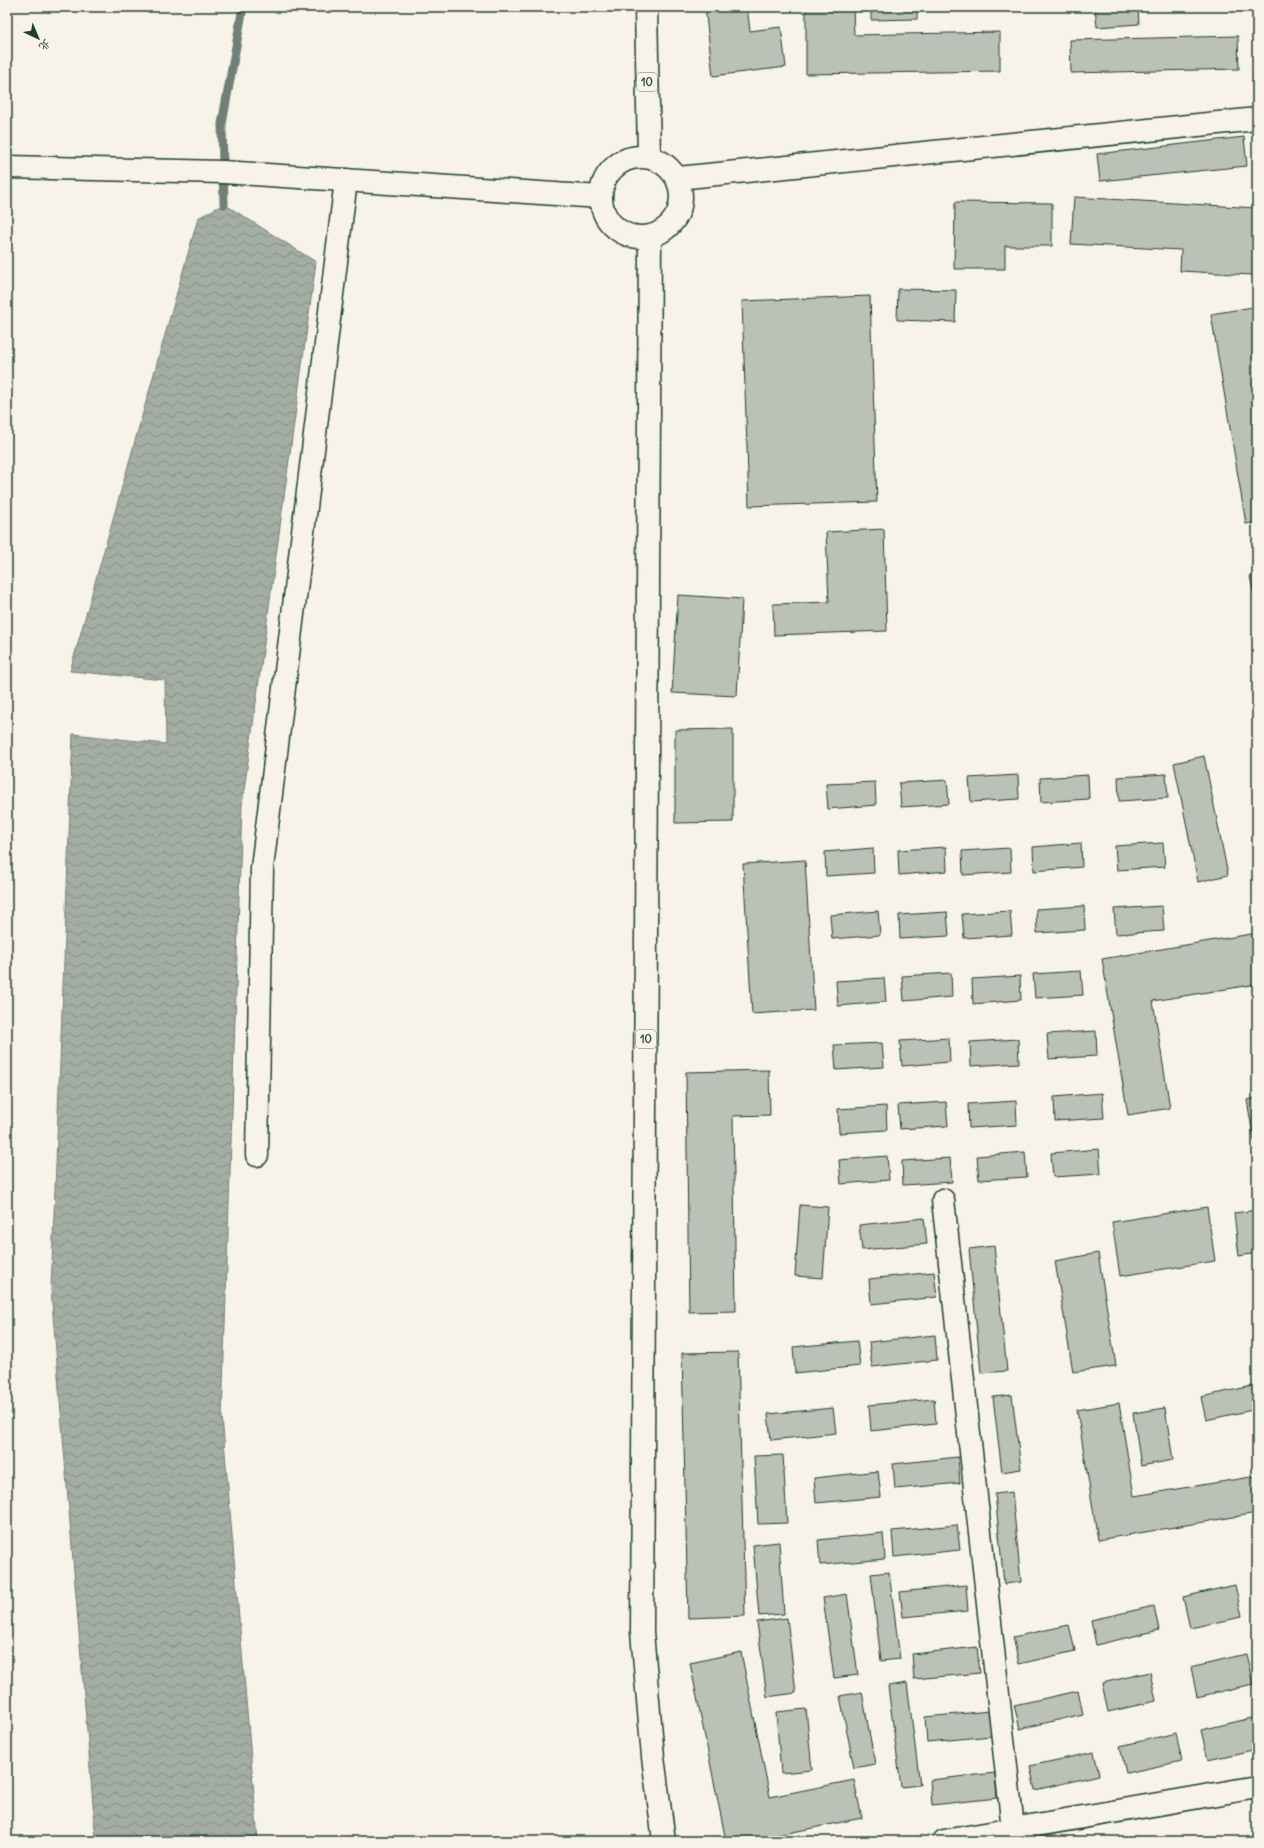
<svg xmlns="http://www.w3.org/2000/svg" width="1264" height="1848" viewBox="0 0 1264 1848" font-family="Delius,'LXGW WenKai TC',sans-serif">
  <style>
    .water { fill: url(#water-waves); stroke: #6f8077 }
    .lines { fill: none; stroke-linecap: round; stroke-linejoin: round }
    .stream { stroke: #6f8077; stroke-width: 9 }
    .building { fill: #bbc1b6; stroke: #1f3d34 }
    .minor-casing { stroke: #1f3d34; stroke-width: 25 }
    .primary-casing { stroke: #1f3d34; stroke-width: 25 }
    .minor { stroke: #f7f3e8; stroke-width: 22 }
    .primary { stroke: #f7f3e8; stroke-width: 22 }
    .labels { text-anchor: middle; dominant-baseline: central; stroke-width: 3; stroke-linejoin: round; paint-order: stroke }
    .shield { fill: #f7f3e8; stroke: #60746a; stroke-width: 1 }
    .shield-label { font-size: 11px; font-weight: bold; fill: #1f3d34 }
  </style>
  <defs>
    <pattern id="water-waves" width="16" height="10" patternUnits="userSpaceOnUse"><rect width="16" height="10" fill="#a4ada3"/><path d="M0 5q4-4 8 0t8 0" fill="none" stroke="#858e86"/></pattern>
  </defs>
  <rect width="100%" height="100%" fill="#f7f3e8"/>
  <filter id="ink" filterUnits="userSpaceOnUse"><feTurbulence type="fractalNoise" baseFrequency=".025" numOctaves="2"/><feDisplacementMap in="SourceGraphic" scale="8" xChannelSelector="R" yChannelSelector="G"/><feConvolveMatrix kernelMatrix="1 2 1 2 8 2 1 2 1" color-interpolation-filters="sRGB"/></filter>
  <g filter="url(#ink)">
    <!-- water -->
    <path class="water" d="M224,204L316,262L242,805L222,1417L258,1841H96L51,1290L73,734L166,744L165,680L70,671L198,218Z"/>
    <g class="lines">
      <!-- stream -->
      <path class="stream" d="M224,204L222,124L243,7"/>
    </g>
    <!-- building -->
    <g class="building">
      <path d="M705,7H747L750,31L781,27L786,67L713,76Z"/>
      <path d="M806,7H853L854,35L1000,32V71L806,74Z"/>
      <path d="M871,7H917V19L871,20Z"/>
      <path d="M1095,7H1138L1139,24L1097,27Z"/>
      <path d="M1238,36L1239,69L1071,73L1070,40Z"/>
      <path d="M1244,137L1247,166L1100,181L1097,154Z"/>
      <path d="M1074,197L1257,208L1253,275L1180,271L1181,250L1071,244Z"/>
      <path d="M955,202L1052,203V246H1005V269H954Z"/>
      <path d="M898,289L956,290L955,322L897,320Z"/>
      <path d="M870,296L877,502L749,506L742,301Z"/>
      <path d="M1253,307L1257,331V522L1246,524L1211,314Z"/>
      <path d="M884,529L887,631L774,635L773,604L829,602L826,532Z"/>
      <path d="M1257,575V609L1250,576Z"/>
      <path d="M678,595L742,599L737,696L672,693Z"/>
      <path d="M733,729V822L675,823V730Z"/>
      <path d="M1204,756L1228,875L1198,882L1174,763Z"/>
      <path d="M1166,774L1168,798L1119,801L1118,777Z"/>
      <path d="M1018,775L1019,799L971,802L969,778Z"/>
      <path d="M1088,775L1089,799L1041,802L1040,778Z"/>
      <path d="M947,780L949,804L901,807L899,783Z"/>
      <path d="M875,782L876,805L828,809L826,784Z"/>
      <path d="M1081,843L1082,867L1034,871L1033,847Z"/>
      <path d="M1163,843L1165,867L1117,870L1115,846Z"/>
      <path d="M946,847L947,871L899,875L898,850Z"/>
      <path d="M873,848L874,873L826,876L825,852Z"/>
      <path d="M1010,848L1011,872L963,875L962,851Z"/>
      <path d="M805,860L814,1010L752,1014L743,864Z"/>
      <path d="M1084,906L1085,930L1037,933L1036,909Z"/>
      <path d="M1162,906L1164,931L1116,934L1114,909Z"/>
      <path d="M878,911L880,935L832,939L830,915Z"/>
      <path d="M1010,911L1012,935L964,938L962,914Z"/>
      <path d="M947,912L949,936L900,939L899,915Z"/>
      <path d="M1257,933V984L1153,1001L1170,1108L1128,1115L1102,959Z"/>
      <path d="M1081,971L1083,995L1035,998L1033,974Z"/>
      <path d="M951,973L952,997L904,1001L902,976Z"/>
      <path d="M1020,976L1021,1000L973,1004L972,979Z"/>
      <path d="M884,978L886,1002L838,1006L836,981Z"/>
      <path d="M1096,1031L1097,1056L1049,1059L1047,1034Z"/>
      <path d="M949,1038L950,1062L902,1066L900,1041Z"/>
      <path d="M1018,1039L1019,1063L971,1066L970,1042Z"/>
      <path d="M882,1043L884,1067L836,1070L834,1045Z"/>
      <path d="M769,1070L770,1115L733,1116L736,1311L689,1312L686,1072Z"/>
      <path d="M1102,1093L1104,1118L1055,1121L1054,1097Z"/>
      <path d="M1257,1098V1140L1254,1141L1247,1100Z"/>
      <path d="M1016,1101L1017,1125L969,1128L968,1104Z"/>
      <path d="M946,1102L948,1126L900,1129L898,1105Z"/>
      <path d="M886,1106L887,1130L839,1133L838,1109Z"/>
      <path d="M1099,1149L1101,1174L1053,1177L1051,1153Z"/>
      <path d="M1025,1152L1027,1177L979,1180L977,1156Z"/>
      <path d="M887,1156L889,1180L841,1184L839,1160Z"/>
      <path d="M950,1158L952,1182L903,1185L902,1161Z"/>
      <path d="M800,1205L828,1207L823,1278L795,1276Z"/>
      <path d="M1207,1207L1215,1261L1120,1276L1112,1222Z"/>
      <path d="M1257,1210V1253L1239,1256L1234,1213Z"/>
      <path d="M924,1218L927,1244L862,1250L859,1225Z"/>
      <path d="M994,1246L1007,1371L981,1373L969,1249Z"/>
      <path d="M1098,1253L1116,1366L1073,1372L1055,1261Z"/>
      <path d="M934,1272L937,1297L871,1304L869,1279Z"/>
      <path d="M935,1335L937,1360L872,1367L869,1342Z"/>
      <path d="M857,1341L860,1366L795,1373L793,1347Z"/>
      <path d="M738,1352L745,1616L688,1618L682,1353Z"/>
      <path d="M1257,1385V1409L1206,1420L1201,1397Z"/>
      <path d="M1012,1395L1021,1469L1002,1472L993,1397Z"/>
      <path d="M934,1399L936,1424L871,1431L869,1405Z"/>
      <path d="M1119,1403L1134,1496L1257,1476V1513L1098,1540L1077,1410Z"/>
      <path d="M833,1408L836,1433L771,1440L768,1414Z"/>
      <path d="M1165,1408L1173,1460L1141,1466L1133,1413Z"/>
      <path d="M783,1455L787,1523L758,1524L754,1456Z"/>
      <path d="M958,1457L960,1483L895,1489L893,1464Z"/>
      <path d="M878,1471L881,1497L816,1503L814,1478Z"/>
      <path d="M1012,1492L1021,1582L1004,1584L995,1494Z"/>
      <path d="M957,1525L960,1550L894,1557L892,1531Z"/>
      <path d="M883,1533L885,1559L820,1565L818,1540Z"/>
      <path d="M779,1542L784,1614L759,1616L753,1545Z"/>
      <path d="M889,1572L900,1659L881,1661L871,1574Z"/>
      <path d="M966,1585L968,1611L903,1617L900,1592Z"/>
      <path d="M1235,1585L1242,1617L1190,1628L1183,1597Z"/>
      <path d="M847,1594L858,1675L834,1678L823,1598Z"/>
      <path d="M1154,1606L1159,1630L1096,1645L1091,1620Z"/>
      <path d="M787,1618L796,1693L767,1697L757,1622Z"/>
      <path d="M1069,1625L1075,1651L1019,1664L1013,1637Z"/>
      <path d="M977,1647L980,1673L914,1679L912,1654Z"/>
      <path d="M741,1652L770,1797L854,1780L862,1818L749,1841H726L690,1663Z"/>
      <path d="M1246,1654L1253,1684L1197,1697L1191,1667Z"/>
      <path d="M1150,1672L1156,1701L1108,1712L1102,1683Z"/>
      <path d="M907,1683L920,1785L901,1787L888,1686Z"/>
      <path d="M1078,1691L1083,1714L1020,1729L1014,1705Z"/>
      <path d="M862,1692L875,1764L854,1768L840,1696Z"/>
      <path d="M806,1709L812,1770L781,1773L776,1712Z"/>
      <path d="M990,1711L992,1736L927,1742L925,1717Z"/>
      <path d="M1256,1717L1257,1749L1208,1760L1201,1730Z"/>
      <path d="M1176,1733L1182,1761L1126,1773L1120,1746Z"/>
      <path d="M1094,1752L1099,1775L1035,1790L1030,1766Z"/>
      <path d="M995,1773L997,1798L932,1805L930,1780Z"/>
      <path d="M1257,1837V1841H1230Z"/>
    </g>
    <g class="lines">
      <defs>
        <g id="minor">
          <path d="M7,167L223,172L600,197"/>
          <path d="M678,178L1257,119"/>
          <path d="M257,1155L262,868L346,180"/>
          <path d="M943,1200L1013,1829"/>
          <path d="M944,1841L1257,1787"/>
        </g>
        <g id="primary">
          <path d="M646,7L649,156"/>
          <circle cx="641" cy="197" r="40"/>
          <path d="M650,237L642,1632L653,1757L664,1841"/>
        </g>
      </defs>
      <!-- minor casing -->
      <use href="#minor" class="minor-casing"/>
      <!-- primary casing -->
      <use href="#primary" class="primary-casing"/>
      <!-- minor -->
      <use href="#minor" class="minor"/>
      <!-- primary -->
      <use href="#primary" class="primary"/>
    </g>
  </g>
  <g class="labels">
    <!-- shield labels -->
    <g class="shield">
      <rect x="637" y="73" width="20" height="18" rx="3"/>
      <rect x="636" y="1030" width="20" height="18" rx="3"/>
    </g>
    <g class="shield-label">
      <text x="647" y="82">10</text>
      <text x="646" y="1039">10</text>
    </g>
  </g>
  <!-- margin -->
  <rect width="1264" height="1848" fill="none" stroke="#f7f3e8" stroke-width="24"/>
  <rect x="12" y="12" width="1240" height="1824" fill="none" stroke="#1f3d34" stroke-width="1.5" filter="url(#ink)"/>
  <!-- north arrow -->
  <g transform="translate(38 38) rotate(136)" stroke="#f7f3e8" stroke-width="3" paint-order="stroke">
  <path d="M0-3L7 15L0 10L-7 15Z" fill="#1f3d34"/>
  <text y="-6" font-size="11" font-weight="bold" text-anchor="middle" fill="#1f3d34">北</text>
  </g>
</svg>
